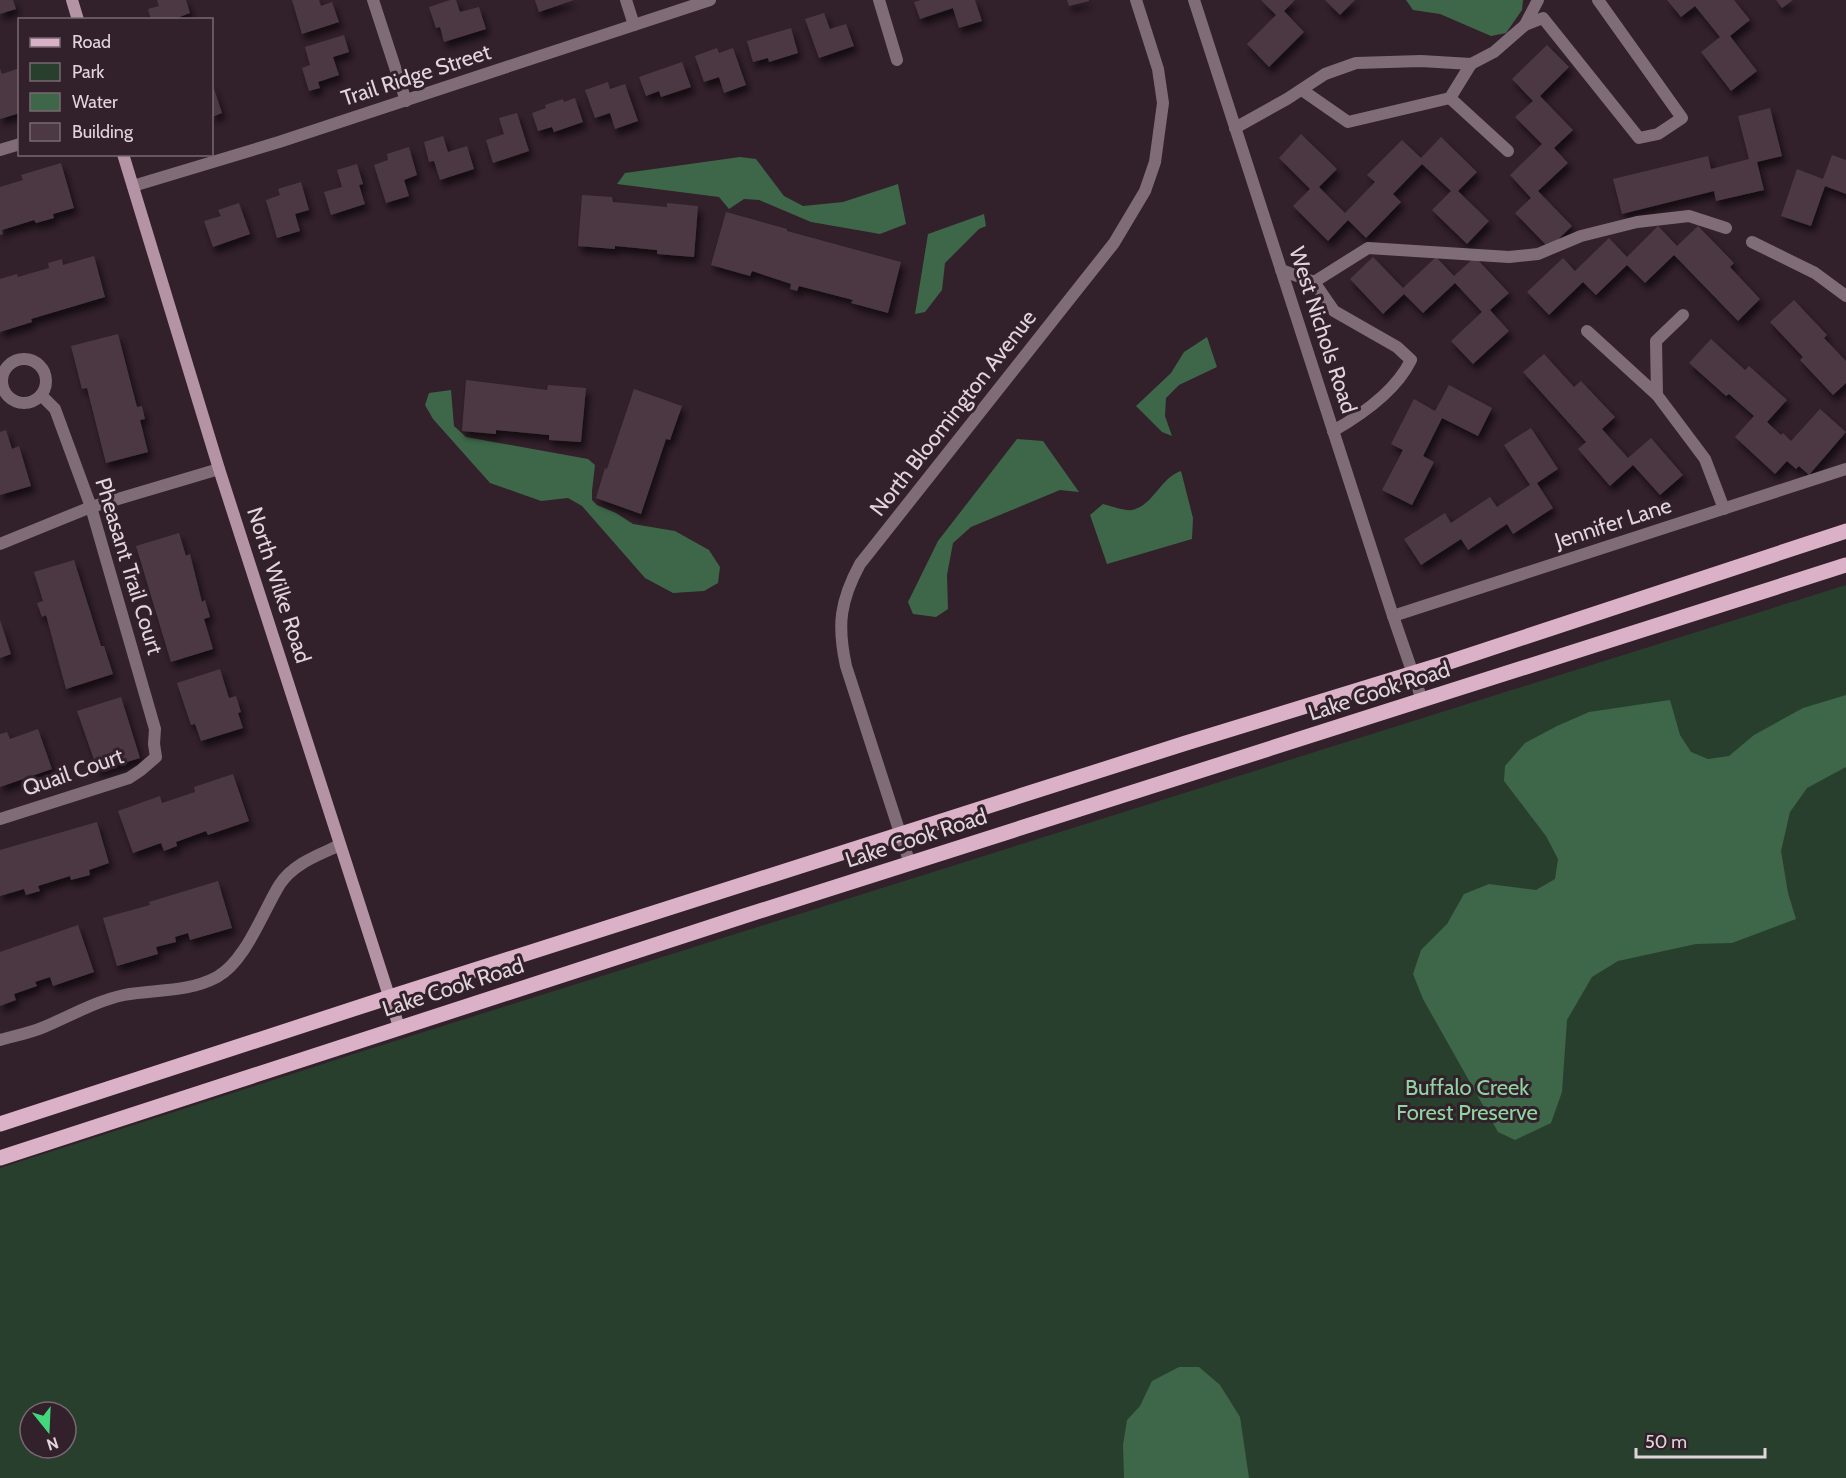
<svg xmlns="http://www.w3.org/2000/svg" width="1846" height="1478" viewBox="0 0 1846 1478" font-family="Cabin,sans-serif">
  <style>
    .green { fill: #283f2e; fill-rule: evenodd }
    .water { fill: #3d6748 }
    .building { fill: #4c3943; filter: url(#shadow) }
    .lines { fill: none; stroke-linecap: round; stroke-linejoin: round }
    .street { stroke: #806c77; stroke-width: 12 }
    .secondary { stroke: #b493a4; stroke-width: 12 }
    .primary { stroke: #dbb1c8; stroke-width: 15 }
    .labels { text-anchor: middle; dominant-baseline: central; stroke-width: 6; stroke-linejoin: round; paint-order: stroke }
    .street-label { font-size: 22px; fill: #e1d5db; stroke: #32202a }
    .park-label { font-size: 22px; fill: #8fd3a1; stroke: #32202a }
  </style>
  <defs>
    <filter id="shadow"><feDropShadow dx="3.5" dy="6" stdDeviation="3" flood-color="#0009"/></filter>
  </defs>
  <rect width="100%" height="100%" fill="#32202a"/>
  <!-- green -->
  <path class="green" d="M1846,585V1478H0V1168L360,1052ZM30,1412H66V1448H30Z"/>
  <!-- water -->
  <g class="water">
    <path d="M1406,0H1523L1522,10L1506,33L1491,36L1440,14L1413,10Z"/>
    <path d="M740,157L756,159L784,196L803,206L843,202L898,184L906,224L880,234L811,222L759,200L744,199L729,209L719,197L617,184L625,173Z"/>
    <path d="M984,214L986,226L979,229L945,263L942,290L925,312L915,314L928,234Z"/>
    <path d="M1207,337L1217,367L1179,385L1166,398L1165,416L1172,436L1162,432L1136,406L1171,373L1184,352Z"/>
    <path d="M451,390L454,426L466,437L588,459L595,465L592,491V500L597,505L616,513L633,524L675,531L709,550L720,567L718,583L704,591L673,593L645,578L582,506L568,498L541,501L490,483L433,419L425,405L429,393Z"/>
    <path d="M1017,439L1043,441L1079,492L1060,490L971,527L953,543L947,575L948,609L936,617L913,614L908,602L938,541Z"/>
    <path d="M1181,471L1193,518L1192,539L1107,564L1090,515L1103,504C1111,506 1124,511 1132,510C1154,505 1160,478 1181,471Z"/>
    <path d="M1846,695V767L1807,788L1790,812L1781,851L1788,893L1796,919L1732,943L1696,944L1618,961L1592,977L1567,1020L1562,1092L1551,1123L1515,1140L1498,1132L1423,999L1413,974L1421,950L1447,924L1464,894L1489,884L1536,890L1555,879L1558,859L1546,836L1504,781L1505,766L1525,743L1557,726L1589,712L1670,700L1680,735L1691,752L1708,759L1729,756L1754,735L1803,708Z"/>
    <path d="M1179,1367H1199L1220,1385L1240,1417L1249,1478H1124L1123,1445L1127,1420L1140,1406L1152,1381Z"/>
  </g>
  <!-- building -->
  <g class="building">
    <path d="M0,0H13L16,9L0,14Z"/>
    <path d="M157,0H186L190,13L172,20H151L148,9L159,6Z"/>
    <path d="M292,0H319L321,6L332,2L339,22L302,34Z"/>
    <path d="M450,0H456L460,12L479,7L486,29L444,42L440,27L436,28L429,7Z"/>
    <path d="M535,0H574L539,12Z"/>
    <path d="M921,0H975L982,21L959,28L953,8L920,19L914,2Z"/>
    <path d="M1067,0H1089V1L1069,6Z"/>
    <path d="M1261,0H1295L1284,11L1304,32L1269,67L1247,44L1276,15Z"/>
    <path d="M1325,0H1355L1340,15Z"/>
    <path d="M1667,0H1734L1750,20L1730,36L1757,71L1731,91L1701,52L1720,37L1695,6L1681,17Z"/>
    <path d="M1776,0H1793L1782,8Z"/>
    <path d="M824,13L830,29L846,24L854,46L819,58L805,19Z"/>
    <path d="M791,28L798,53L769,62L768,58L753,62L747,41Z"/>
    <path d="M344,35L349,52L333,57L339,75L318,82L320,88L309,91L302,68L310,65L305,47Z"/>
    <path d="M1547,45L1569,67L1540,96L1573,130L1554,148L1568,163L1538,191L1572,226L1549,248L1515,213L1531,198L1510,175L1542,144L1515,117L1533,101L1512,79Z"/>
    <path d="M717,48L719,53L733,48L746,85L724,93L719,77L704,82L695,56Z"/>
    <path d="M682,62L691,87L661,97L659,91L646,96L639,77Z"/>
    <path d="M20,68V113L0,119V69L2,74Z"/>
    <path d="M608,82L610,89L625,84L638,121L615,129L610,113L595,118L585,90Z"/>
    <path d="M212,83L222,113L212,117Z"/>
    <path d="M575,98L583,122L554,132L552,127L538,131L532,113L546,108L545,105L563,99L564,102Z"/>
    <path d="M1770,108L1782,156L1757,162L1764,190L1716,201L1714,191L1622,214L1613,179L1708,156L1711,169L1749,159L1738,116Z"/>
    <path d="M517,113L529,151L493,163L486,140L504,134L499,118Z"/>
    <path d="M1301,134L1337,169L1319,187L1345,213L1375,182L1367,175L1402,140L1421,158L1441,137L1477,172L1458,191L1489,221L1467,244L1432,210L1451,191L1422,164L1393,194L1401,202L1366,238L1348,220L1328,241L1293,206L1310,189L1279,158Z"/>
    <path d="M443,136L448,152L467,146L474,169L440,180L434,161L429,162L424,142Z"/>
    <path d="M409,147L417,175L404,180L409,196L386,203L374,165L388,160L387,154Z"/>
    <path d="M1832,155L1846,160V194L1825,186L1811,226L1781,216L1797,169L1823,179Z"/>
    <path d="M61,163L74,208L53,214L54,218L36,223L34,220L2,230L3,234L0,235V187L23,180L21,175Z"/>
    <path d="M357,164L363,184L359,185L365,204L331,215L324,192L342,187L337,170Z"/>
    <path d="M301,182L309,210L295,214L300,231L277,238L266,200L280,195L278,189Z"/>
    <path d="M582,195L612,197L613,202L667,207V203L698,206L694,257L657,254V250L615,246V249L578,246Z"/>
    <path d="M239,203L250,234L213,247L204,221L221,216L218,210Z"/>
    <path d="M726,212L787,229V231L901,262L888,313L851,303L853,300L799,286L797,291L790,289L791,284L752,271L750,276L711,265Z"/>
    <path d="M1658,226L1677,246L1698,226L1734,263L1730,267L1760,299L1738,321L1674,255L1645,283L1627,265L1596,295L1583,282L1549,315L1527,292L1563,258L1575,271L1609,238L1627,257Z"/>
    <path d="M94,256L105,297L31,319L32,322L0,332V279L17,274L18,277L49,268L48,263L62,259L63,265Z"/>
    <path d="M1373,257L1403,288L1436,257L1454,276L1475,257L1509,293L1490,310L1509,331L1473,364L1451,341L1482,312L1455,283L1423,313L1404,294L1383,314L1350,279Z"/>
    <path d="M1794,300L1827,335L1824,338L1846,361V383L1833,395L1800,360L1803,357L1770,322Z"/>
    <path d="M118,334L137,407L142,406L145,419L140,420L148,452L106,463L87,388L82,389L71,346Z"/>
    <path d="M1711,339L1745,370L1749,366L1787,400L1767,422L1781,435L1783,433L1791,441L1820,409L1846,432L1809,475L1799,466L1796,469L1787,461L1775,474L1735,437L1754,416L1729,394L1726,396L1689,363Z"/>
    <path d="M1544,354L1574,387L1581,381L1615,417L1602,429L1628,458L1651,438L1683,475L1660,495L1633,465L1610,486L1578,449L1586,442L1523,372Z"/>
    <path d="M466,380L547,390L548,385L586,388L581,442L549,440V435L496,430V434L462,431Z"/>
    <path d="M1449,385L1492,408L1478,436L1442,418L1423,456L1434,462L1412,505L1382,490L1403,450L1391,444L1414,399L1435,411Z"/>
    <path d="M634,389L682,406L670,440L666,439L641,514L596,498L605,468L607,469Z"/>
    <path d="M1531,428L1558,469L1537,483L1553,508L1513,534L1507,524L1468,550L1461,539L1421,565L1404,539L1445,513L1451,523L1490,497L1497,507L1530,485L1504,445Z"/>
    <path d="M6,430L12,449L19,446L31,486L0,495V432Z"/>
    <path d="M179,533L186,556L190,554L202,602L205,600L210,617L204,619L213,649L171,662L136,546Z"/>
    <path d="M74,560L101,646H104L113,674L66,689L46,615L42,617L37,603L43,601L34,572Z"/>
    <path d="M0,620L11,654L0,658Z"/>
    <path d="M220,669L229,698L236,696L241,712L238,713L243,728L201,741L195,724L191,725L177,683Z"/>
    <path d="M121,697L140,758L98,771L77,711Z"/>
    <path d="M38,729L52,769L0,787V734L7,732L10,739Z"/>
    <path d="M233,774L249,821L208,835L206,831L176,842L177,846L164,851L161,843L133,853L118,811L160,796L162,803L195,792L194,787Z"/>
    <path d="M97,822L109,863L89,870L90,875L71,880L70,876L38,886L40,891L26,895L24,889L0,896V850Z"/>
    <path d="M218,881L232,928L190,940L188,933L175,937L176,942L156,947L158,954L117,966L103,918L150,905L149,902Z"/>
    <path d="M78,925L94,972L53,986L50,977L35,982L37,986L14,994L16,1000L0,1006V952Z"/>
  </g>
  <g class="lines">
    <!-- street -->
    <g class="street">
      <path d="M373,0L406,101"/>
      <path d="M626,0L634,25"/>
      <path d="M879,0L897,60"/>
      <path d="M1194,0L1393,616L1422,700"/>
      <path d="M1525,25L1538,0"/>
      <path d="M1302,90L1348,122L1450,98L1471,64"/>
      <path d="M1450,98L1508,151"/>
      <path d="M1235,128L1287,99L1325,74L1356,63L1421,61L1471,64L1494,52L1525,25L1543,18L1639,138L1658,134L1682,118L1598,0"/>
      <path d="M0,150L20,144"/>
      <path d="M133,186L279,142L710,0"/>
      <path d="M1752,242L1815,273L1846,296"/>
      <path d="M1281,270L1314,282L1334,311L1397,347L1411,360C1396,391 1363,414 1333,431"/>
      <path d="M1314,282L1368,248L1509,257L1538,254L1581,236L1637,222L1689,216L1726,228"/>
      <path d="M1587,331L1657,395L1705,459L1724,509"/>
      <circle cx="24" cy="381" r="22"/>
      <path d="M1657,395L1656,341L1683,315"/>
      <path d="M0,544L91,507L219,469"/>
      <path d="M1393,616L1846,469"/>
      <path d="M0,819L129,778L141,770L156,757L154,744L155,729L91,507L55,409L41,395"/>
      <path d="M910,864L846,666C837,625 840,601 860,564L1114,243L1145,191L1155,162L1163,103L1158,69L1136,0"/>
      <path d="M0,1040C14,1036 30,1033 44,1027C70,1016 96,1001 124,995C155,989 187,993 217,977C246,961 263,911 280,884C294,863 319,855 340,845"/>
    </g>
    <!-- secondary -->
    <g class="secondary">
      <path d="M72,0L78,20"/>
      <path d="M123,154L219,469L399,1027"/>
    </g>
    <!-- primary -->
    <g class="primary">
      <path d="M0,1124L390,997L1186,743L1443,664L1846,531"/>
      <path d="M0,1158L741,917L1846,565"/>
    </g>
  </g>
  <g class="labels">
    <!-- street labels -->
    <g class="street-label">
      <text transform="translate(416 75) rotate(-18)">Trail Ridge Street</text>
      <text transform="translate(1323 330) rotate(72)">West Nichols Road</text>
      <text transform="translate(953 413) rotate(-52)">North Bloomington Avenue</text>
      <text transform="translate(1613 523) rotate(-18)">Jennifer Lane</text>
      <text transform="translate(129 566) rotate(73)">Pheasant Trail Court</text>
      <text transform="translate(279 585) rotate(72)">North Wilke Road</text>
      <text transform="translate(1379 691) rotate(-18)">Lake Cook Road</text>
      <text transform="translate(73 772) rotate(-19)">Quail Court</text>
      <text transform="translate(916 838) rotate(-18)">Lake Cook Road</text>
      <text transform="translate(453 987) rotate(-18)">Lake Cook Road</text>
    </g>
    <!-- park labels -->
    <g class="park-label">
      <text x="1467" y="1087">Buffalo Creek<tspan x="1467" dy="25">Forest Preserve</tspan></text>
    </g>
  </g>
  <!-- legend -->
  <rect x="18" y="18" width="195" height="138" fill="#32202a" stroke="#786871" stroke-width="1.5"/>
  <rect x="30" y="38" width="30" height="9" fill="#dbb1c8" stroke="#786871" stroke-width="1.5"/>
  <text x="72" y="48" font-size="18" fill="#e1d5db">Road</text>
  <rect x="30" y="63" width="30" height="18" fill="#283f2e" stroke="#786871" stroke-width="1.5"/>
  <text x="72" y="78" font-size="18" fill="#e1d5db">Park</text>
  <rect x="30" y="93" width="30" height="18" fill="#3d6748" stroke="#786871" stroke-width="1.5"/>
  <text x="72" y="108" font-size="18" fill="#e1d5db">Water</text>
  <rect x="30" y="123" width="30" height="18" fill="#4c3943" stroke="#786871" stroke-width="1.5"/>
  <text x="72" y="138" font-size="18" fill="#e1d5db">Building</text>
  <!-- north arrow -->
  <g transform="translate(48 1430) rotate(162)"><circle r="28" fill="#32202a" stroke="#786871" stroke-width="1.5"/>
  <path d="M0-4.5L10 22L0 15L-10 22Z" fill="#42d77b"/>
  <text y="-9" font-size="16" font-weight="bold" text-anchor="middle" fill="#e1d5db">N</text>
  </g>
  <!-- scale -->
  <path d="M1636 1448v9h129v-9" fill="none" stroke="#e1d5db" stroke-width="3"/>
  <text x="1645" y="1448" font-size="18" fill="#e1d5db" stroke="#32202a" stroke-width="4.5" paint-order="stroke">50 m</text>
</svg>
